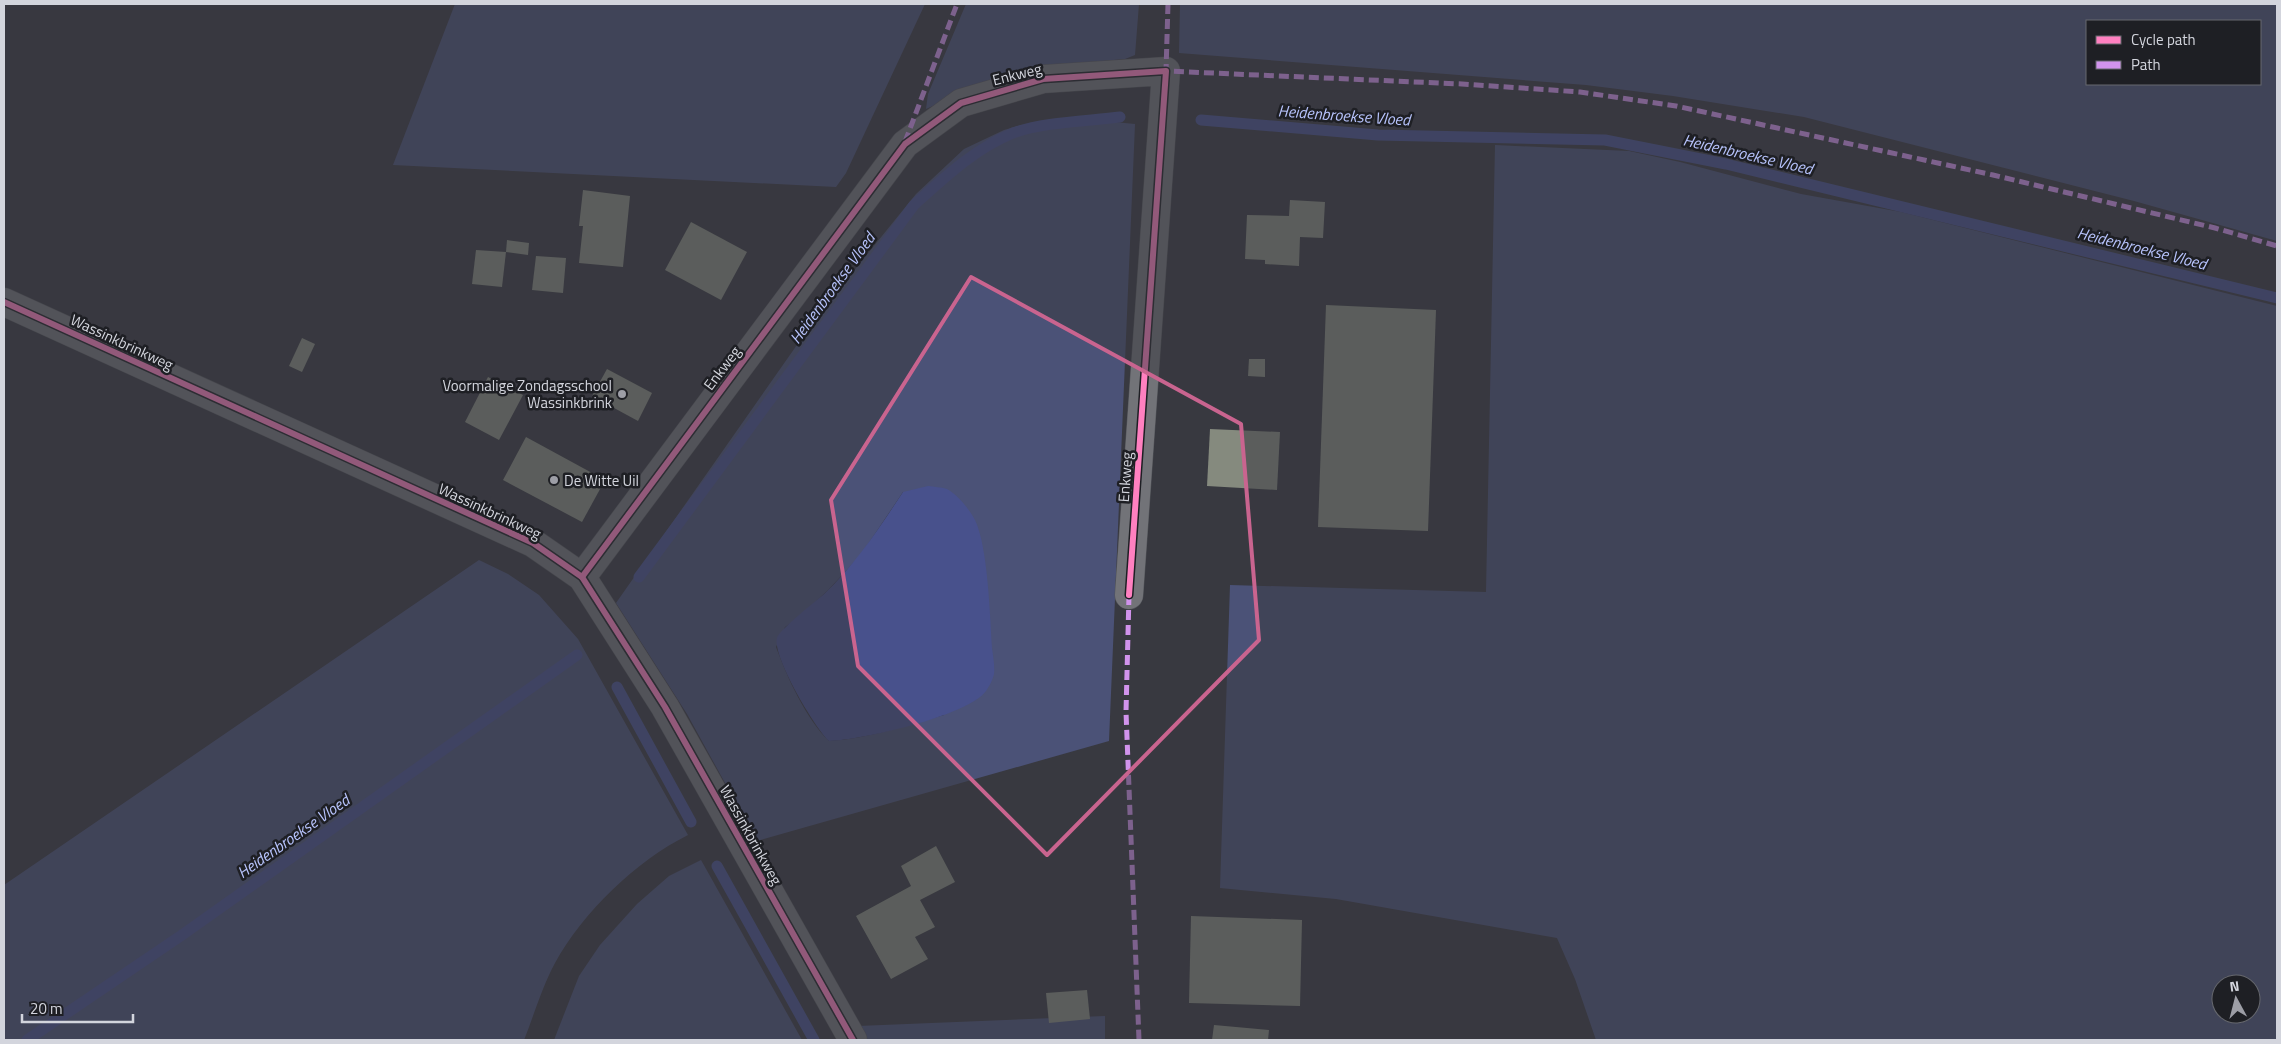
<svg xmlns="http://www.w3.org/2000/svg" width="2281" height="1044" viewBox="0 0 2281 1044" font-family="'Titillium Web',sans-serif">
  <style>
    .green { fill: #4b5277; fill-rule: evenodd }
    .water { fill: #48518c }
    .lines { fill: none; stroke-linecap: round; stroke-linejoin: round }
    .stream { stroke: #48518c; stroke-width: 11 }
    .building { fill: #858a7e }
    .minor-casing { stroke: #53555a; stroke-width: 29 }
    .minor { stroke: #727378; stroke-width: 28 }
    .quiet { stroke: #d193ec; stroke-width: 5; stroke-dasharray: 10 5; stroke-linecap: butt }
    .cycleway-casing { stroke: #1e1f24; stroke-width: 9 }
    .cycleway { stroke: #ff80c0; stroke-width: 6 }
    .marked { fill: none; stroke: #c9648f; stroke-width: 4; stroke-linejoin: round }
    .poi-dot { fill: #9d9ea6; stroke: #1e1f24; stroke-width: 2 }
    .labels { text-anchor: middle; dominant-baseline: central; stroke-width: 5; stroke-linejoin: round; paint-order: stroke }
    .street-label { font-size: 15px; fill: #d3d5dd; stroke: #1e1f24 }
    .poi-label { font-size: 15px; fill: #d3d5dd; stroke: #1e1f24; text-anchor: end }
    .water-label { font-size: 16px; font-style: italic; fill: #b7c3fc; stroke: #1e1f24 }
  </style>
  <rect width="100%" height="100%" fill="#383940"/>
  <!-- green -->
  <g class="green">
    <path d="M455,4H925L846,173L836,187L393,165Z"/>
    <path d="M966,4H1139L1135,55L1125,59L1082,63L1041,72L996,78L926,109L928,94Z"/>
    <path d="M1180,4H2277V241L2134,201L1804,117L1673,96L1586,85L1179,53ZM2087,21H2260V84H2087Z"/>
    <path d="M1114,122L1135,124L1109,741L757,841L687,714L616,603L818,315L916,194L964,149L1004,130L1021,125ZM903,492L944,715C907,725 868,739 829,741C806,719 787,677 776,647L785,627L799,617L828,590L860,556Z"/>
    <path d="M1495,145L1629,151L1680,162L1801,194L1901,212L2277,306V1040H1596L1575,979L1557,938L1336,899L1220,888L1230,585L1486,592ZM2221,984H2251V1014H2221Z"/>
    <path d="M479,560L508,574L539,595L578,639L688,835C636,861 583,912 555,963C542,987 534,1015 524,1040H4V885Z"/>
    <path d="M701,860L802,1040H554L579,976L600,945L637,904L669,876Z"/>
    <path d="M1105,1016V1040H865L858,1026Z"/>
  </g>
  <!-- water -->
  <path class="water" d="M928,486C934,487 941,487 947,489C958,495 969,509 975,520C988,547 990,616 992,648C993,656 995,666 994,674C993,679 989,687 986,691C968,716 861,740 829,741C815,728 772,656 777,638C780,629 815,602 824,594C856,564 879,528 903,492Z"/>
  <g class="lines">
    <!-- stream -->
    <g class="stream">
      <path d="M1201,120L1378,135L1605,140L1726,164L2277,298"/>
      <path d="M639,577L914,205C944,178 974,149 1013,133C1042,122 1089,121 1120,117"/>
      <path d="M617,687L691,822"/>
      <path d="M717,866L814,1040"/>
      <path d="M27,1040L182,935L577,655"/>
    </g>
  </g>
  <!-- building -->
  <g class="building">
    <path d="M583,190L630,196L623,267L579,263L583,226H579Z"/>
    <path d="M1290,200L1325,202L1323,238L1300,237L1299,266L1265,264V260L1245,259L1247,215L1289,216Z"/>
    <path d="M691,222L747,252L721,300L665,270Z"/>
    <path d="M507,240L529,243L528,255L506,252Z"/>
    <path d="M476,250L506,252L502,287L472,284Z"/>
    <path d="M536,256L566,258L563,293L532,290Z"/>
    <path d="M1326,305L1436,310L1428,531L1318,527Z"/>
    <path d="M302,338L315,344L302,372L289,366Z"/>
    <path d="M1249,359H1265V377L1248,376Z"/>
    <path d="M607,369L652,393L638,421L592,396Z"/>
    <path d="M488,377L523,395L499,440L465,422Z"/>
    <path d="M1210,429L1280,432L1277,490L1207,486Z"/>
    <path d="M526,437L605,480L582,522L503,480Z"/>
    <path d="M936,846L955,882L920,900L935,927L915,937L928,959L891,979L856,916L911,886L901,866Z"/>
    <path d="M1191,916L1302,920L1300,1006L1189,1003Z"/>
    <path d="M1087,990L1090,1019L1049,1023L1046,993Z"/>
    <path d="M1214,1025L1269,1030L1268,1040H1212Z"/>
  </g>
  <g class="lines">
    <defs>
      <g id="minor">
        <path d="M4,302L533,543L582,577L665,707L853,1040"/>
        <path d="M582,577L905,144L961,103L1043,79L1166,71L1129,595"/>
      </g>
    </defs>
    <!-- minor casing -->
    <use href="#minor" class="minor-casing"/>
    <!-- minor -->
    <use href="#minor" class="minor"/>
    <!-- quiet -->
    <g class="quiet">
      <path d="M1168,4L1166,71L1462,84L1580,92L1676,106L1993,175L2215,228L2277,246"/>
      <path d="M905,142L957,4"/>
      <path d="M1129,595L1126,712L1139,1040"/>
    </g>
    <defs>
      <g id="cycleway">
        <path d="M4,302L533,543L582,577L665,707L853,1040"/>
        <path d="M582,577L905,144L961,103L1043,79L1166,71L1129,595"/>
      </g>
    </defs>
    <!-- cycleway casing -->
    <use href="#cycleway" class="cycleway-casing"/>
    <!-- cycleway -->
    <use href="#cycleway" class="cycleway"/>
  </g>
  <!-- marked area -->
  <path d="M0 0H2281V1044H0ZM971,277L1241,424L1259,640L1047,855L858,666L831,500Z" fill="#383940" fill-opacity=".55" fill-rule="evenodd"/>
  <path class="marked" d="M971,277L1241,424L1259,640L1047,855L858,666L831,500Z"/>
  <!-- markers -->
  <g class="poi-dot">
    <circle cx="622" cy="394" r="5"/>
    <circle cx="554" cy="480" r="5"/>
  </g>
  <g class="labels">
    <!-- street labels -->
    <g class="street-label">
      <text transform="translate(1017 74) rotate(-14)">Enkweg</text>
      <text transform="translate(122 342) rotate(25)">Wassinkbrinkweg</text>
      <text transform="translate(722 368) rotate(-53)">Enkweg</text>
      <text transform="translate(1125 477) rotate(-86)">Enkweg</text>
      <text transform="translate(490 511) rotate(25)">Wassinkbrinkweg</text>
      <text transform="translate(751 835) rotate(61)">Wassinkbrinkweg</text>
    </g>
    <!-- poi labels -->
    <g class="poi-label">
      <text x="612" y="385">Voormalige Zondagsschool<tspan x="612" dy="17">Wassinkbrink</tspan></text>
      <text x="564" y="480" text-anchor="start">De Witte Uil</text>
    </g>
    <!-- water labels -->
    <g class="water-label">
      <text transform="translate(1344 115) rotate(4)">Heidenbroekse Vloed</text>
      <text transform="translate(1748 154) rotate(13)">Heidenbroekse Vloed</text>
      <text transform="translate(2142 248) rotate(14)">Heidenbroekse Vloed</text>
      <text transform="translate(832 288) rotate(-54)">Heidenbroekse Vloed</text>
      <text transform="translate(293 836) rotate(-35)">Heidenbroekse Vloed</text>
    </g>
  </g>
  <!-- border -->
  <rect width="2281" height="1044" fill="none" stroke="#d3d5dd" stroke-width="10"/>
  <!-- legend -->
  <rect x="2086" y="20" width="175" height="65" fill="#1e1f24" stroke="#66686e"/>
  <rect x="2096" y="36" width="25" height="8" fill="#ff80c0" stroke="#66686e"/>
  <text x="2131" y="45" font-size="15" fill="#d3d5dd">Cycle path</text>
  <rect x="2096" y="61" width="25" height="8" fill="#d193ec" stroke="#66686e"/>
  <text x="2131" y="70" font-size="15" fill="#d3d5dd">Path</text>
  <!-- north arrow -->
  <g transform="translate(2236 999) rotate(353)"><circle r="24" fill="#1e1f24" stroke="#66686e"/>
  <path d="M0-4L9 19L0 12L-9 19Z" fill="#9d9ea6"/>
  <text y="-8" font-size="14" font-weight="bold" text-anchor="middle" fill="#d3d5dd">N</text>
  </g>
  <!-- scale -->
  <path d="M22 1014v8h111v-8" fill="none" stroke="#d3d5dd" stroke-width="2.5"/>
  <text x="30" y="1014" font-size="15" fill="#d3d5dd" stroke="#1e1f24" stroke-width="4" paint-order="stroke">20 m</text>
</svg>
